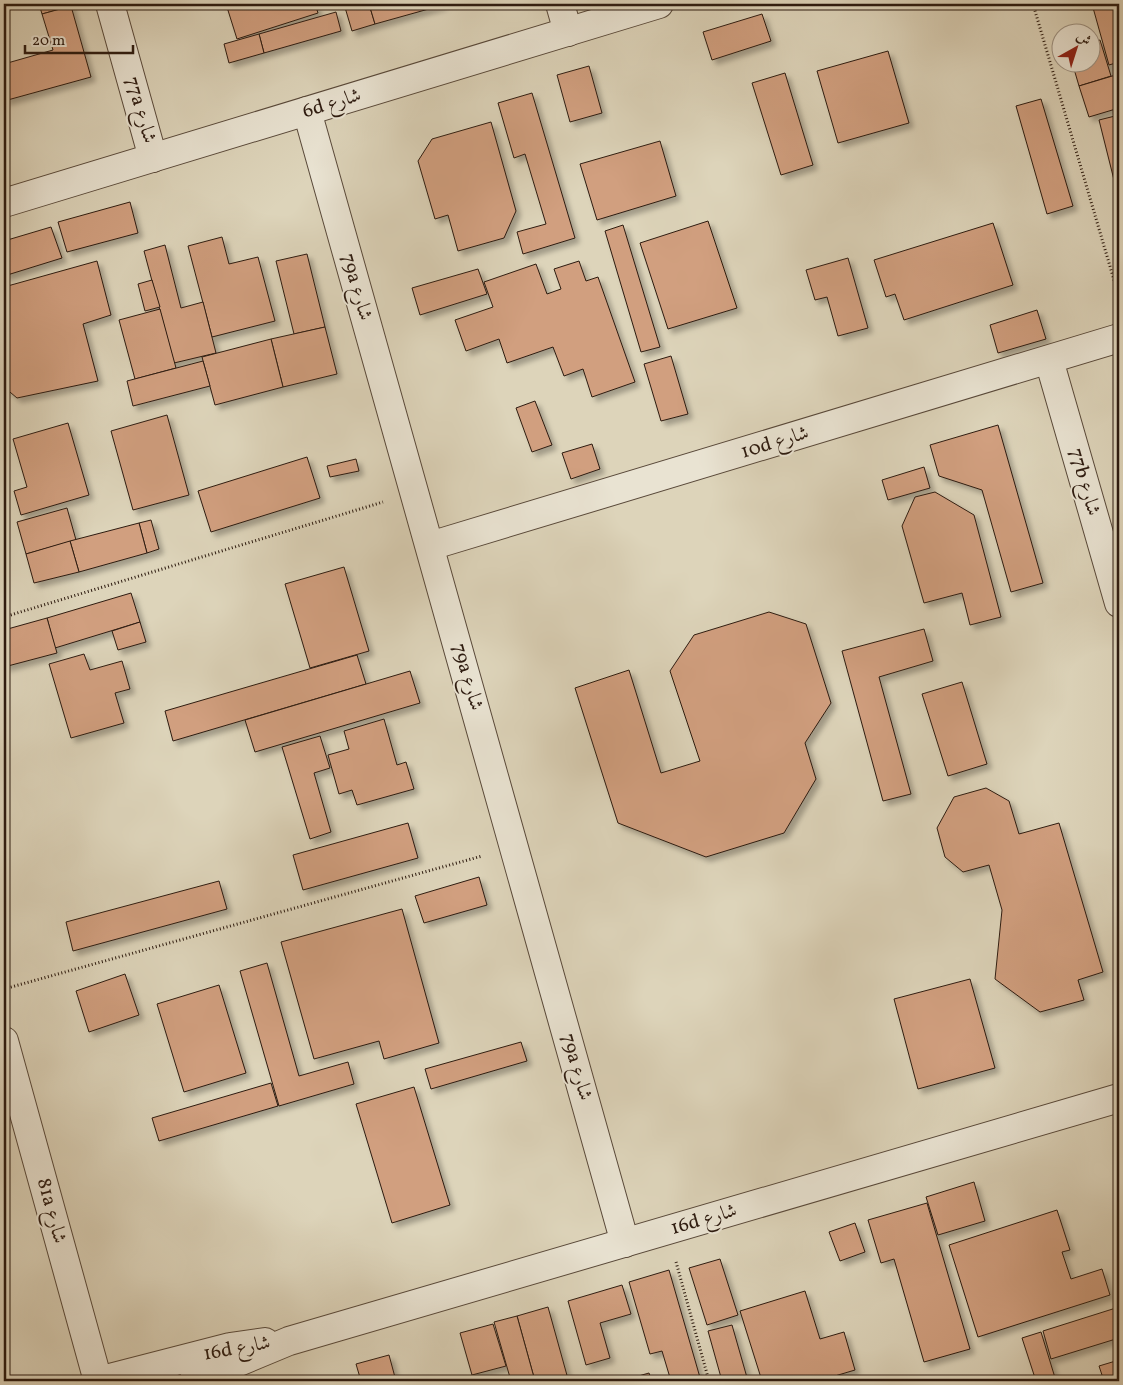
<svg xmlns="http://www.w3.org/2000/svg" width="1123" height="1385" viewBox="0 0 1123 1385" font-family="Vollkorn,Amiri,serif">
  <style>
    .building { fill: #d19f7f; stroke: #2d1b10; filter: url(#shadow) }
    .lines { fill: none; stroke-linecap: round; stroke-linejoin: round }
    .minor-casing { stroke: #59493a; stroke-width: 30 }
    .path { stroke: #2d1b10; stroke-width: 3; stroke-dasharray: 1 2.5; stroke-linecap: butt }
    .minor { stroke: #e9e3d2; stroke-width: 28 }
    .labels { text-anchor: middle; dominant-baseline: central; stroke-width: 4; stroke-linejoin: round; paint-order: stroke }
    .street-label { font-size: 20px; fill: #2d1b10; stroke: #e9e3d2 }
  </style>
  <defs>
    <filter id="shadow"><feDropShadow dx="4.5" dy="4.5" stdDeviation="2.5" flood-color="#0004"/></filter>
  </defs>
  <rect width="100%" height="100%" fill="#ddd4ba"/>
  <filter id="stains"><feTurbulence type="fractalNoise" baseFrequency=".004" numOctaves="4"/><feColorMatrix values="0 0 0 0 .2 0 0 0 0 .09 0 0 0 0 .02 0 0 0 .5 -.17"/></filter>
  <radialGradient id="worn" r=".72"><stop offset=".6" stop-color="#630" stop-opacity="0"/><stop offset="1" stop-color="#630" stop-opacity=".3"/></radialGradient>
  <!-- building -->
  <g class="building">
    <path d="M39,4H70L71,6L42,14Z"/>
    <path d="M226,4H315L318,13L237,39Z"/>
    <path d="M344,4H369L375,24L352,31Z"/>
    <path d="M369,4H443V5L375,24Z"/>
    <path d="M1092,4H1119V62L1109,65Z"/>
    <path d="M71,6L91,77L4,101V64L53,50L42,14Z"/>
    <path d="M336,12L341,31L264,53L259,34Z"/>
    <path d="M762,14L771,41L712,60L703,32Z"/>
    <path d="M259,34L264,53L229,63L224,44Z"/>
    <path d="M1100,40L1111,76L1079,86L1072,62H1090V43Z"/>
    <path d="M888,51L909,123L838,143L817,71Z"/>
    <path d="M589,66L602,113L570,122L557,75Z"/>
    <path d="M785,73L813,165L781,175L752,83Z"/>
    <path d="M1119,74V108L1089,117L1079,86Z"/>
    <path d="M532,93L575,238L523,254L517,232L546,224L525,154L514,158L498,103Z"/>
    <path d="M1041,99L1073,206L1047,214L1016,106Z"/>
    <path d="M1119,115V200L1099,120Z"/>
    <path d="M491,122L516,211L504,238L458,251L448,215L435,219L418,161L432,139Z"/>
    <path d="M660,141L676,196L597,220L580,164Z"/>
    <path d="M130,202L138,233L67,252L58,222Z"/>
    <path d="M708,221L737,308L668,329L640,243Z"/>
    <path d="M993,223L1013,285L904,320L895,294L886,297L874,260Z"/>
    <path d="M623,225L660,347L641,352L605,231Z"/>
    <path d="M51,227L62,258L4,276V241Z"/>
    <path d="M222,237L229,264L258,257L275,321L212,337L188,246Z"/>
    <path d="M165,245L181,308L203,302L216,353L174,363L144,251Z"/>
    <path d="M307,254L325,327L294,334L276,261Z"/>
    <path d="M848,258L868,328L838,336L827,297L815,300L806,270Z"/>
    <path d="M97,261L111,315L83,324L98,381L17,398L4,387V287Z"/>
    <path d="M579,261L586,281L598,277L635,382L592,397L583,369L564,376L553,347L507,363L499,339L466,351L455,320L493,307L484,282L536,264L547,294L561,289L554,269Z"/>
    <path d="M478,269L487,294L420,315L412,288Z"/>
    <path d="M152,280L160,307L145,311L138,284Z"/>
    <path d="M160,309L176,368L135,379L119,320Z"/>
    <path d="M1037,310L1046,339L998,353L990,325Z"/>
    <path d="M325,327L337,374L283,387L271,339Z"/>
    <path d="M271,339L283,387L215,405L202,357Z"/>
    <path d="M671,356L688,414L661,421L644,364Z"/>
    <path d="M203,361L210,386L133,406L127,381Z"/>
    <path d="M535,401L552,445L532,452L516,408Z"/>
    <path d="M167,415L189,495L133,510L111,431Z"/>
    <path d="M68,423L89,495L21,515L14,491L27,487L13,439Z"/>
    <path d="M998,425L1043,583L1011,592L982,490L939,476L930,445Z"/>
    <path d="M592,444L600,469L571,479L562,453Z"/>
    <path d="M307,457L320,498L211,532L198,491Z"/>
    <path d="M356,459L359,471L330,477L327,466Z"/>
    <path d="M924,467L930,488L888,500L882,480Z"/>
    <path d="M935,492L974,515L1001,617L970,625L962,593L924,603L902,526L915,497Z"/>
    <path d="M67,508L76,540L26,554L17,522Z"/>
    <path d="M151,520L159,549L147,553L139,523Z"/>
    <path d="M139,523L147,553L79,572L70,541Z"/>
    <path d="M70,541L79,572L34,583L26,554Z"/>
    <path d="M344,567L369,651L310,668L285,584Z"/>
    <path d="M131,593L140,622L55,648L47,618Z"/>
    <path d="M769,612L806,624L831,703L805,743L816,779L784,833L706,857L618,823L575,688L629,670L661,773L700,761L670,671L694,635Z"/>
    <path d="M47,618L57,653L4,667V630Z"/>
    <path d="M140,622L146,642L118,650L112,631Z"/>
    <path d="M924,629L933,661L879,677L911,794L883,801L842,651Z"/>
    <path d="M84,654L90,670L122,661L130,689L115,693L124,723L71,738L49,664Z"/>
    <path d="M357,655L366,684L173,741L165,711Z"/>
    <path d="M410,671L420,703L255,752L245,720Z"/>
    <path d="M962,682L987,764L948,776L922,694Z"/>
    <path d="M384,719L397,765L406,762L414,789L357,805L352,790L339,794L328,755L349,749L344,731Z"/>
    <path d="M320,736L330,768L314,773L331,832L310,839L282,747Z"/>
    <path d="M986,788L1009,801L1019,834L1059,823L1103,972L1078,980L1084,1000L1040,1012L995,979L1002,910L989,865L963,872L945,857L937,828L954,797Z"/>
    <path d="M408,823L418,858L303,890L293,855Z"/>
    <path d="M479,877L487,905L424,923L415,896Z"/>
    <path d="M219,881L227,909L73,951L66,922Z"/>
    <path d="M402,909L439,1043L384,1059L379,1041L314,1059L281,942Z"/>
    <path d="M267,963L299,1076L348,1062L354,1084L279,1106L240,971Z"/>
    <path d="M125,974L139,1015L89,1032L76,991Z"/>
    <path d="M970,979L995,1068L918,1089L894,999Z"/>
    <path d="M219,985L246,1073L184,1092L157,1004Z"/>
    <path d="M521,1042L527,1061L431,1089L425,1069Z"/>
    <path d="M271,1083L278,1106L159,1141L152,1118Z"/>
    <path d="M414,1087L450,1205L392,1223L356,1104Z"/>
    <path d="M974,1182L985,1221L938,1235L926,1197Z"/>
    <path d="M927,1203L970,1349L924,1362L894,1259L881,1263L868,1220Z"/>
    <path d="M1057,1210L1070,1250L1062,1252L1071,1279L1102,1269L1110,1295L978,1337L949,1245Z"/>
    <path d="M855,1223L865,1252L840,1261L829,1232Z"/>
    <path d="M720,1259L738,1315L707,1325L689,1268Z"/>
    <path d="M669,1270L701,1381H671L662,1351L650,1354L629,1282Z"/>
    <path d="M622,1285L631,1314L600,1323L610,1358L586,1365L568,1301Z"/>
    <path d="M805,1291L820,1339L844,1332L855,1370L818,1381H762L740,1311Z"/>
    <path d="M548,1307L568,1379L561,1381H535L517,1316Z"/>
    <path d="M1119,1307V1338L1051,1359L1043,1331Z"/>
    <path d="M517,1316L535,1381H511L494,1322Z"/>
    <path d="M493,1324L506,1366L472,1375L460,1333Z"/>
    <path d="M732,1325L748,1381H722L708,1331Z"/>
    <path d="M1041,1332L1056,1381H1036L1022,1338Z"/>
    <path d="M389,1355L396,1381H361L356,1364Z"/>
    <path d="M1119,1360V1381H1104L1099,1366Z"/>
    <path d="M649,1373L652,1381H621Z"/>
  </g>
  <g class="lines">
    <defs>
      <g id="minor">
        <path d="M110,4L153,158"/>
        <path d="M560,4L568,32"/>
        <path d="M307,111L625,1243"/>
        <path d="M4,203L659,4"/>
        <path d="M1049,360L1119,603"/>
        <path d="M430,546L1119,338"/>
        <path d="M4,1041L98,1381"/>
        <path d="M98,1381L230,1347L265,1342"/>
        <path d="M193,1381L289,1341L1119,1098"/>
      </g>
    </defs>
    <!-- minor casing -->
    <use href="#minor" class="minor-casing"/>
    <!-- path -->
    <g class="path">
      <path d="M1033,4L1119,297"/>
      <path d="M4,617L383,502"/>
      <path d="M4,989L482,856"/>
      <path d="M676,1262L709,1381"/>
    </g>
    <!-- minor -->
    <use href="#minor" class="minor"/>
  </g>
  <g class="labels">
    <!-- street labels -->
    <g class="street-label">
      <text transform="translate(332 104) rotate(-17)">6d شارع</text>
      <text transform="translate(140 110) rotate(74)">77a شارع</text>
      <text transform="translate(356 287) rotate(74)">79a شارع</text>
      <text transform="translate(775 443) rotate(-17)">10d شارع</text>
      <text transform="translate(1084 482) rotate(74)">77b شارع</text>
      <text transform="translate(467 677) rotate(74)">79a شارع</text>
      <text transform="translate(576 1067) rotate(74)">79a شارع</text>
      <text transform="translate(51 1211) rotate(75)">81a شارع</text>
      <text transform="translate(704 1220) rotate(-16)">16d شارع</text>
      <text transform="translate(237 1349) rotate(-10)">16d شارع</text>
    </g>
  </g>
  <!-- margin -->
  <rect width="1123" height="1385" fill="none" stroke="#ddd4ba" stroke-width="20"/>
  <rect x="5" y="5" width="1113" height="1375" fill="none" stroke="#2d1b10" stroke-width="2.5"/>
  <rect x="10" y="10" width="1103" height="1365" fill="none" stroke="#2d1b10"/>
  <!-- north arrow -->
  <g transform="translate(1076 48) rotate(39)"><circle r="24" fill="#e9e3d2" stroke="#9e9384"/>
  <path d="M0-4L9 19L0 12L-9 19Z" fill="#8f2418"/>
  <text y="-8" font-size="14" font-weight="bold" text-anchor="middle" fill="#2d1b10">ش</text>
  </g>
  <!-- scale -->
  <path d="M25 45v8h108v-8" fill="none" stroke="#2d1b10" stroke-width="2.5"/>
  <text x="32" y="45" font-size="15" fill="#2d1b10" stroke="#e9e3d2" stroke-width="4" paint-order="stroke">20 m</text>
  <rect width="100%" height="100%" filter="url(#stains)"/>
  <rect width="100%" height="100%" fill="url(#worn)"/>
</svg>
